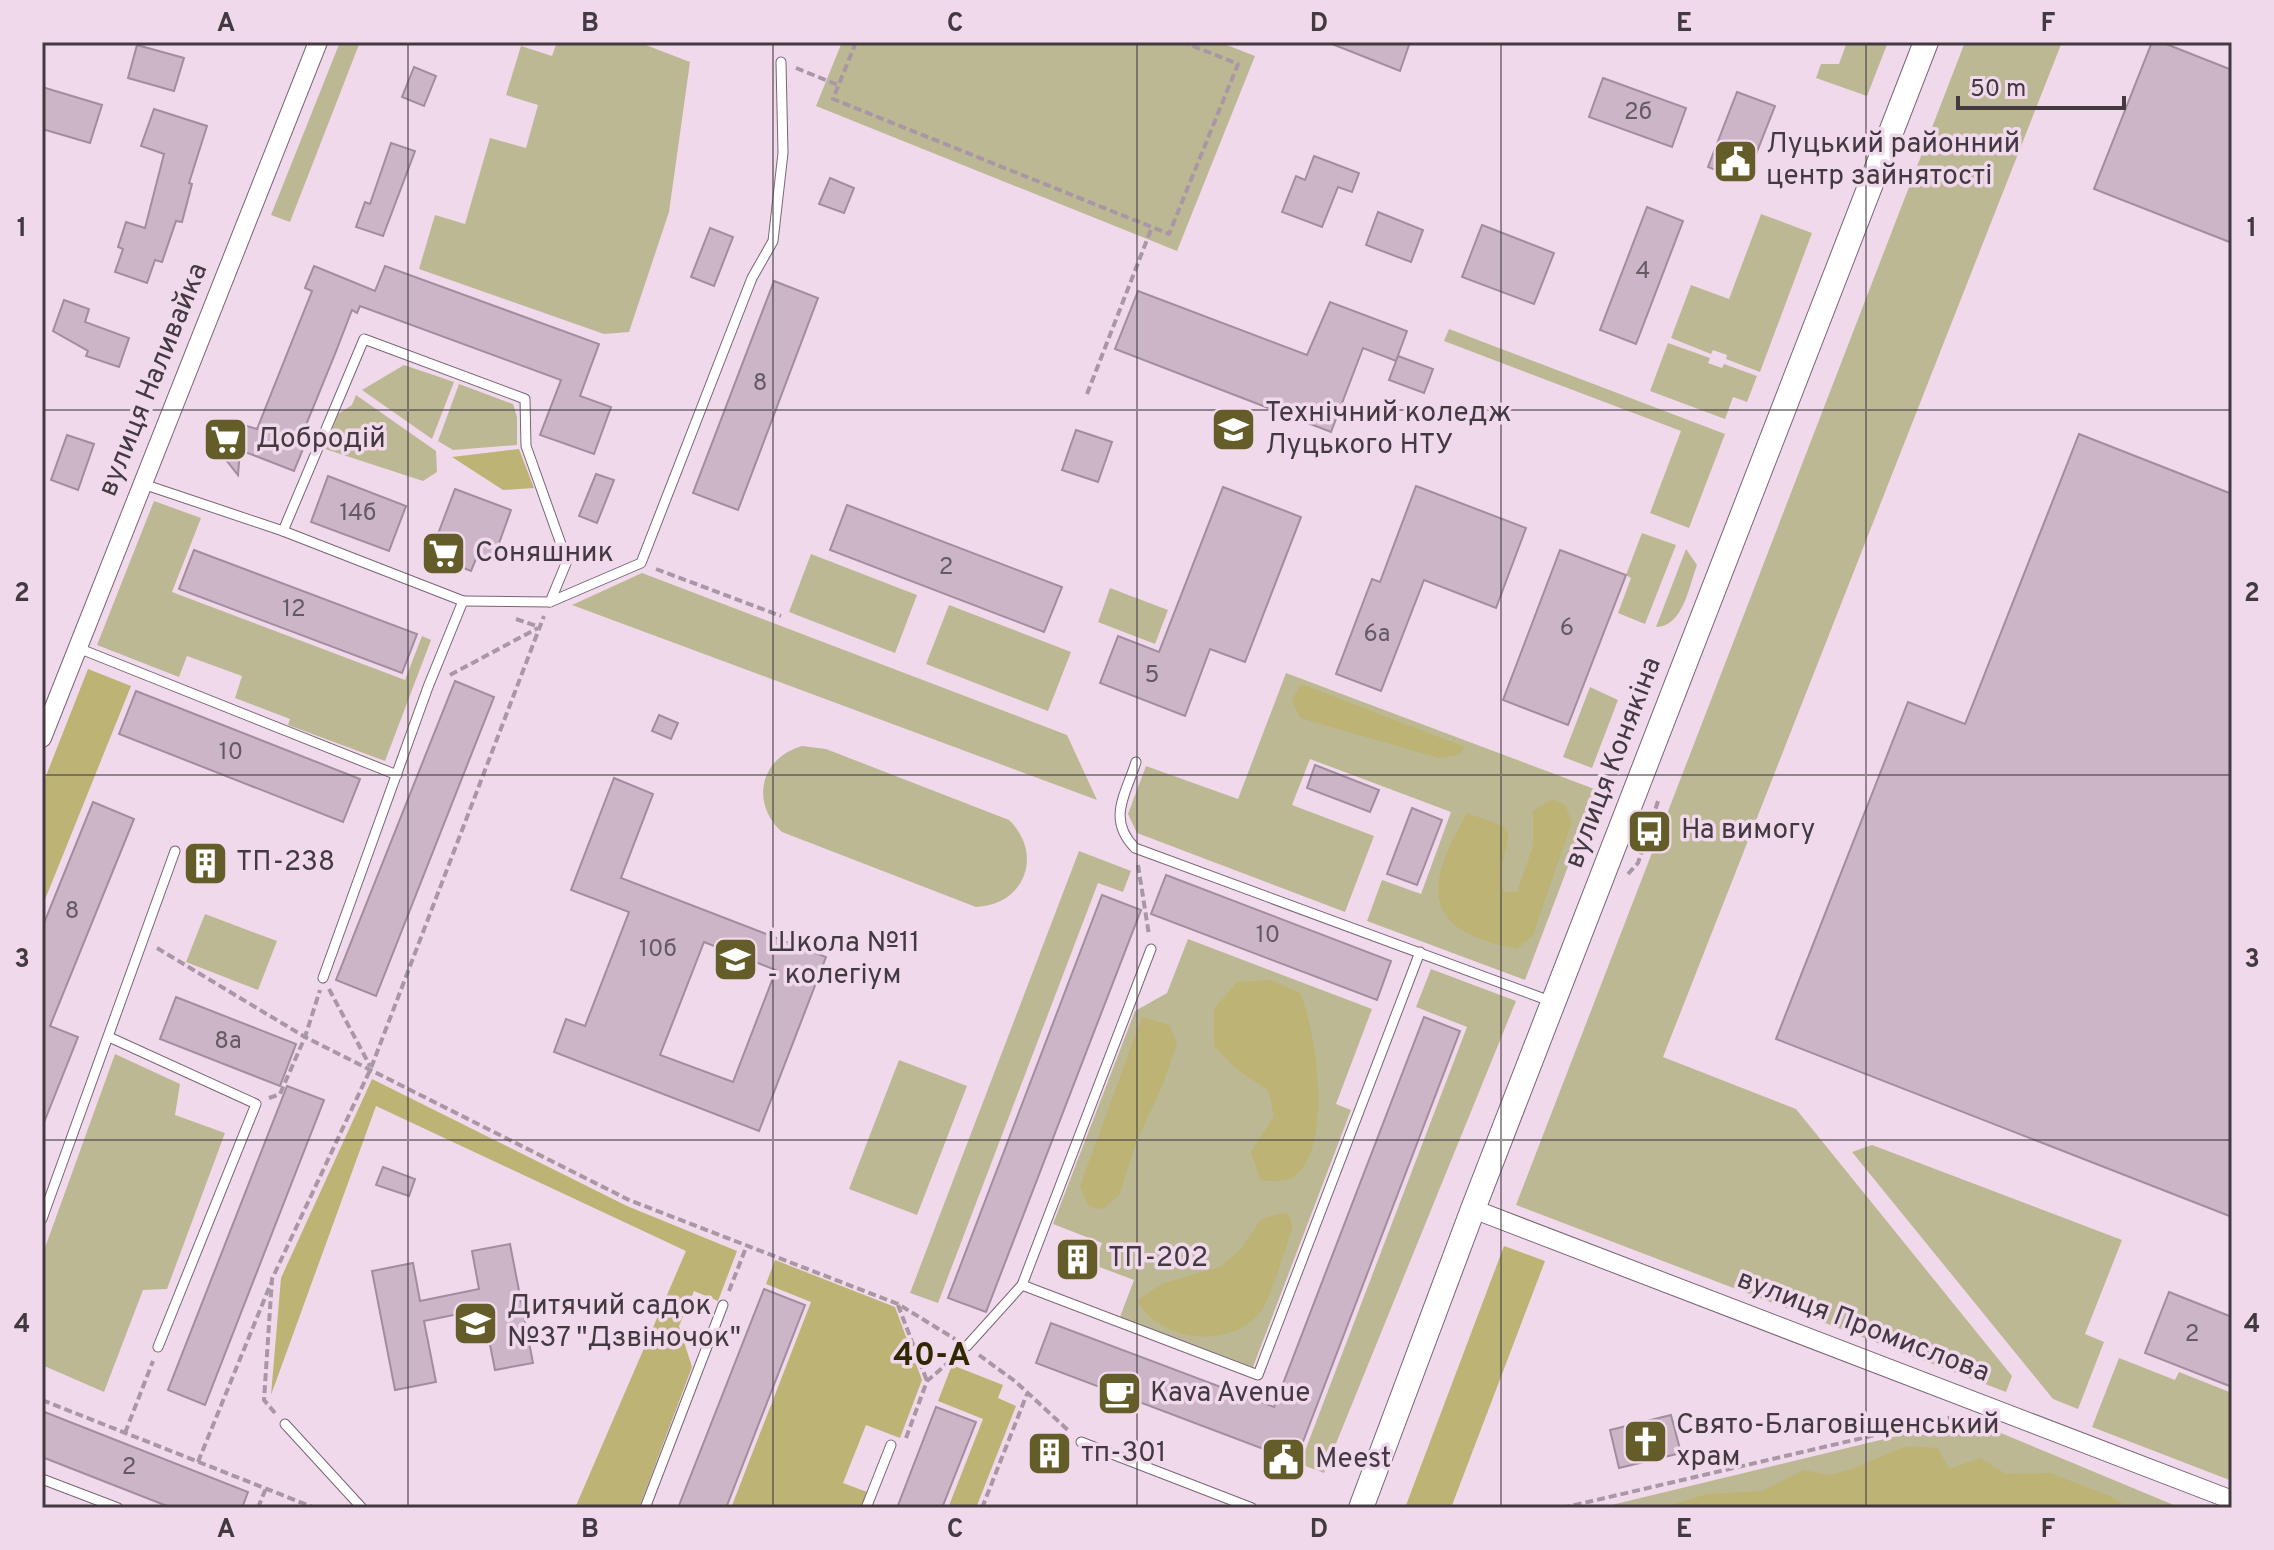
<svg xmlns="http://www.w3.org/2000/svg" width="2274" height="1550" viewBox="0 0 2274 1550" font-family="Overpass,sans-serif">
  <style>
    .green { fill: #bdb894 }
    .forest { fill: #bcb375 }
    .building { fill: #cbb5c7; stroke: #a28d9e; stroke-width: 2; fill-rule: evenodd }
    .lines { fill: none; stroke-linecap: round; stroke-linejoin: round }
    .service-casing { stroke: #796575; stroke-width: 11 }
    .minor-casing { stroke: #796575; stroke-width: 20 }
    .tertiary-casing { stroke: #796575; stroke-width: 26 }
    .path { stroke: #a997a5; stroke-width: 4; stroke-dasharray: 8 4; stroke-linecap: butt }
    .service { stroke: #fff; stroke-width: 9 }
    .minor { stroke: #fff; stroke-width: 18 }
    .tertiary { stroke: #fff; stroke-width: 24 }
    .grid { fill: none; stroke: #433a41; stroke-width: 2; stroke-opacity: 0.55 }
    .labels { text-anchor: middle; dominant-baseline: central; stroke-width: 7; stroke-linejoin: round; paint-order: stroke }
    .number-label { font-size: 24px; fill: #655962 }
    .poi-label { font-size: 28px; fill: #433a41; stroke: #f1d9ec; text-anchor: start }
    .street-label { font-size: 28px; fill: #433a41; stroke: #f1d9ec }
    .quarter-label { font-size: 32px; font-weight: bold; fill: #302900; stroke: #f1d9ec }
    .neatline { fill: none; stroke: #433a41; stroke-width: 3 }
    .grid-label { font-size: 26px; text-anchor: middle; font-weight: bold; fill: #433a41 }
  </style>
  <rect width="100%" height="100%" fill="#f1d9ec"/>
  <!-- green -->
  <g class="green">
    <path d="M340,42H360L290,222L271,215Z"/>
    <path d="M557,42H638L690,62L669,212L629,332L604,334L419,269L435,215L465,224L490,138L526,148L538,105L506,95L521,46L552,56Z"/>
    <path d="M842,42H1219L1255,56L1177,251L816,106Z"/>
    <path d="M1847,42H1888L1867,96L1816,78L1821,64H1839Z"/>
    <path d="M1965,42H2062L1663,1057L1796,1109L2012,1376L2006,1392L1516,1205Z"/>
    <path d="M1761,214L1812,233L1760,372L1726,359L1727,355L1713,350L1711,354L1671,338L1691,285L1729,299Z"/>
    <path d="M1449,329L1725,434L1689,528L1650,513L1681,431L1444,341Z"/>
    <path d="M1668,343L1710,358L1708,363L1722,368L1724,364L1757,376L1747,402L1733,397L1725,419L1650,391Z"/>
    <path d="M404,365L454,382L432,439L362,390Z"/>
    <path d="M459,384L513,404L517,417V445L453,450L438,441Z"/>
    <path d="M356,395L436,451L437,472L423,481L325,449L338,414L352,405Z"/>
    <path d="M154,501L201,518L172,592L405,680L422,636L431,640L385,761L288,725L290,719L235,698L242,676L187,656L179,677L97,645Z"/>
    <path d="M1642,533L1676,545L1645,624L1618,613L1631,578L1626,575Z"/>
    <path d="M1686,549L1697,565C1689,586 1683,627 1656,627Z"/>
    <path d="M811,554L917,595L895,653L789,612Z"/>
    <path d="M642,573L1067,735L1097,800L572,605Z"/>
    <path d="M1110,588L1168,610L1155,644L1098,622Z"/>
    <path d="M949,605L1071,652L1048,711L926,664Z"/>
    <path d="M1286,673L1597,790L1525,980L1367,921L1382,880L1421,894L1451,812L1310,759L1292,805L1374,836L1345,912L1137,833L1128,814L1146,766L1238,799Z"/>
    <path d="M1590,687L1618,700L1592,768L1563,757Z"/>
    <path d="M802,746L826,749L1009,820C1044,854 1025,905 976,907L782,832C750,803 760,758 802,746Z"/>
    <path d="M1079,851L1131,871L1123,892L1098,883L938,1303L910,1293Z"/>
    <path d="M205,914L277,941L258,990L186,962Z"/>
    <path d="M1188,939L1372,1009L1336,1104L1351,1110L1253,1367L1120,1317L1134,1280L1094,1265L1102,1243L1053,1224L1135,1011L1167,993Z"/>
    <path d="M1431,969L1516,1001L1324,1473L1300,1464L1467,1027L1416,1007Z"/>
    <path d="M115,1054L180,1084L175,1115L225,1133L167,1289L143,1290L104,1392L42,1365V1256Z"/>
    <path d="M899,1060L967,1086L917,1215L849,1189Z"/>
    <path d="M1872,1145L2122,1240L2085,1334L2104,1342L2078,1409L2053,1399L1852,1152Z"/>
    <path d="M2119,1358L2175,1380L2179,1372L2232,1393V1481L2092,1427Z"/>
    <path d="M1967,1419L2181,1508H1599Z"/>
  </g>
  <!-- forest -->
  <g class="forest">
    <path d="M519,449L534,488L503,490L452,457Z"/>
    <path d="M88,669L131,686L42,907V786Z"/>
    <path d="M1301,684L1465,747L1458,755L1439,758L1300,718L1292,700Z"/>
    <path d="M1552,799L1565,805L1572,822L1533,935L1517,949C1422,931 1423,889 1467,813L1501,825L1508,831C1508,854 1495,870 1504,892H1517L1533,846V811Z"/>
    <path d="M1271,980L1300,993C1317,1032 1334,1152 1292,1178C1284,1183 1270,1180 1261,1181L1251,1152L1274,1116L1268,1090L1236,1069L1214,1046V1009L1237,982Z"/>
    <path d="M1142,1017L1169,1025L1177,1043L1163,1084L1135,1145L1120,1194L1103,1209L1089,1207L1080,1186Z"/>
    <path d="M372,1079L627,1206L737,1251L718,1301L694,1291L679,1326L692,1367L639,1508H575L686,1251L376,1106L271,1395L281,1278Z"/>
    <path d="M1287,1212L1293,1227C1286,1246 1270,1301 1259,1314C1227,1350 1160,1341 1137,1301L1161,1284L1220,1267L1242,1248L1261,1219Z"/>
    <path d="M1504,1246L1545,1261L1451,1508H1405Z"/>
    <path d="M775,1260L895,1307L922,1380L900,1438L866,1425L843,1483L867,1492L861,1508H731L811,1302L766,1284Z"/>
    <path d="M952,1365L1003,1385L998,1398L1016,1406L976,1508H948L983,1419L938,1401Z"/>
    <path d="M1906,1446L1938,1448L1949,1469L1980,1458L2006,1474L2050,1473L2112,1497L2129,1508H1662L1707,1494L1762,1491L1804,1470L1829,1475L1852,1469Z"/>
  </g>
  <!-- building -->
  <g class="building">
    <path d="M1327,42H1410L1400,71Z"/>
    <path d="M2152,42H2161L2232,70V243L2094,189Z"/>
    <path d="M137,45L184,58L174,91L128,78Z"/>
    <path d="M414,67L436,76L424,106L402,97Z"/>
    <path d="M1603,78L1686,108L1672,147L1589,117Z"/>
    <path d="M42,87L102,105L90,143L42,129Z"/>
    <path d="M1737,92L1775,106L1745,182L1708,167Z"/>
    <path d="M154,109L207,126L189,183L192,184L182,222L176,221L162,262L155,260L147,283L115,272L123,249L118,247L126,222L145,228L164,154L141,146Z"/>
    <path d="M391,143L415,151L383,236L356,227L365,202L370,204Z"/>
    <path d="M1314,156L1359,173L1352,192L1338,187L1322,227L1282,212L1296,176L1305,180Z"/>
    <path d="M830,178L854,188L844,213L819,204Z"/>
    <path d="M1647,207L1683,221L1636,344L1600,330Z"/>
    <path d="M1378,212L1423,230L1411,262L1366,245Z"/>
    <path d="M1482,225L1554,253L1534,304L1462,277Z"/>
    <path d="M710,228L733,237L714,286L691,277Z"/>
    <path d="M314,266L375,291L385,266L599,344L580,396L611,407L594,454L540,435L561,380L360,306L357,313L352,310L335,354L299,442L305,444L294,471L240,450L238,475L216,447L227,420L257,429L312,291L305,288Z"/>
    <path d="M774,281L818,298L738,510L693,493Z"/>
    <path d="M1138,291L1307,355L1330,302L1407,331L1396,361L1363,348L1331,432L1115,349Z"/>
    <path d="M64,300L89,309L85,322L129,338L119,367L86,356L88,351L53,331Z"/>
    <path d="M1398,356L1433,369L1424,393L1389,380Z"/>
    <path d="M1076,430L1112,442L1098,482L1062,470Z"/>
    <path d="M2079,434L2232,494V1217L1776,1039L1908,702L1965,724Z"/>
    <path d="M67,435L94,444L78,490L51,480Z"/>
    <path d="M596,474L614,480L597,523L579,516Z"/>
    <path d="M328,476L406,506L389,551L311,522Z"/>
    <path d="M1416,486L1526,528L1496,608L1424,580L1381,691L1336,674L1372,579L1380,582Z"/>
    <path d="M1223,487L1301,517L1245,662L1210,649L1185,716L1100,683L1118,636L1159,652Z"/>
    <path d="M455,489L511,510L493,560L478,554L471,571L430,555Z"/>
    <path d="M847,505L1062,587L1044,632L830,550Z"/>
    <path d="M194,550L417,634L402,673L179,589Z"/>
    <path d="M1560,550L1626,575L1568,725L1503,700Z"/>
    <path d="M455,681L494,697L376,996L336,980Z"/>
    <path d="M136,691L360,779L343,822L119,734Z"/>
    <path d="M659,715L678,723L671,739L652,731Z"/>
    <path d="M1315,765L1379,790L1370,812L1307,788Z"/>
    <path d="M614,778L653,794L621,878L826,957L759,1131L554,1052L566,1019L585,1026L629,912L571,890ZM704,942L776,970L733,1082L660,1055Z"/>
    <path d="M93,802L134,819L50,1026L78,1037L43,1125L42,928Z"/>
    <path d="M1412,808L1442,820L1417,885L1387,874Z"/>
    <path d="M198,843L225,854L213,883L186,872Z"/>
    <path d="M1166,875L1391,961L1377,1000L1151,914Z"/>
    <path d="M1102,895L1141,910L986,1312L948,1298Z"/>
    <path d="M176,997L296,1044L280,1086L160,1039Z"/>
    <path d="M1424,1017L1460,1031L1291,1473L1264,1463L1269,1451L1036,1363L1051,1323L1274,1407Z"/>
    <path d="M287,1086L324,1100L205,1405L168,1390Z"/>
    <path d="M383,1167L415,1179L409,1196L376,1185Z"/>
    <path d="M1074,1239L1091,1246L1079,1279L1062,1272Z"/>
    <path d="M510,1244L533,1363L495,1370L483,1309L424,1321L436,1382L395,1390L372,1271L413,1263L420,1301L479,1289L472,1251Z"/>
    <path d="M764,1289L805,1305L726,1508H678Z"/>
    <path d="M2169,1292L2232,1317V1387L2145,1353Z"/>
    <path d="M936,1407L976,1422L942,1508H897Z"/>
    <path d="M42,1411L248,1492L242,1508H172L42,1457Z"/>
    <path d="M1671,1415L1681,1453L1619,1468L1610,1430Z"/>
    <path d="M1047,1436L1065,1443L1054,1472L1036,1465Z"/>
  </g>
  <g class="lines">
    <defs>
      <g id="service">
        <path d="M143,484L283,531L463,601L428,687L323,978"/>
        <path d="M283,531L364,339L525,399L526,446L567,561L550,602"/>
        <path d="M463,601L550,602L641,563L752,278L773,241L783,153L781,62"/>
        <path d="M78,648L397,775"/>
        <path d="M1136,762C1125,796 1107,819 1135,848L1550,1001"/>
        <path d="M1151,949L1022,1285L1258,1375L1420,952"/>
        <path d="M109,1037L256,1104L158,1347"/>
        <path d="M42,1219L175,851"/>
        <path d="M967,1346L1022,1285"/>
        <path d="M285,1424L362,1508"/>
        <path d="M1081,1442L1252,1508"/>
        <path d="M42,1479L118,1508"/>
        <path d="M645,1508L723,1305"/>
        <path d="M866,1508L891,1445"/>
      </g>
      <g id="minor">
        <path d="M42,738L318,42"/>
        <path d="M1473,1209L2232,1500"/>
      </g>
      <path id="tertiary" d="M1361,1508L1473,1209L1926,42"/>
    </defs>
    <!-- service casing -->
    <use href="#service" class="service-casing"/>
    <!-- minor casing -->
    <use href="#minor" class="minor-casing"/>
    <!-- tertiary casing -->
    <use href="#tertiary" class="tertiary-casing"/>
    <!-- path -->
    <g class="path">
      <path d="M856,42L833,99L1169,234L1238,64L1183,42"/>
      <path d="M796,68L838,85"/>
      <path d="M1087,394L1152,227"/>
      <path d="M656,569L781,616"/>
      <path d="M516,619L540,627"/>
      <path d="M450,675L538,628"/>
      <path d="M1138,865L1149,935"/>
      <path d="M1628,874L1638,863L1659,798"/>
      <path d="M157,948L305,1037L629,1200L898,1304L955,1339"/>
      <path d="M329,989L370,1066"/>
      <path d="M269,1098L280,1094L305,1037L320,990"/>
      <path d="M729,1291L747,1245"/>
      <path d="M898,1305L927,1381"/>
      <path d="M979,1355L1016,1382L1070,1432"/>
      <path d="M42,1400L315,1508"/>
      <path d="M275,1413L264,1400L272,1279L371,1068L544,616"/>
      <path d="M125,1433L153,1361"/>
      <path d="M906,1438L927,1381L956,1356"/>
      <path d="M198,1462L271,1283"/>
      <path d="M258,1508L266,1488"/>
      <path d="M982,1508L1027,1394"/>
      <path d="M1562,1508L1957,1416"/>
    </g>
    <!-- service -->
    <use href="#service" class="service"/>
    <!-- minor -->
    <use href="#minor" class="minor"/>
    <!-- tertiary -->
    <use href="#tertiary" class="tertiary"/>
  </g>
  <!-- grid -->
  <path class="grid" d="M408,42V1508M773,42V1508M1137,42V1508M1501,42V1508M1866,42V1508M42,410H2232M42,775H2232M42,1140H2232"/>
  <!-- icons -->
  <defs>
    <symbol id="civic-square" viewBox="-11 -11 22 22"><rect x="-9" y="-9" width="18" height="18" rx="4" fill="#645d29" stroke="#f1d9ec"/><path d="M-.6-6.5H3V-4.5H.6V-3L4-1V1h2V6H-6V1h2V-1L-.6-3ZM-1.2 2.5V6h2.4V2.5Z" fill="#fff"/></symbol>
    <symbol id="university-square" viewBox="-11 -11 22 22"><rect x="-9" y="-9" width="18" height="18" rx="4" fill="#645d29" stroke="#f1d9ec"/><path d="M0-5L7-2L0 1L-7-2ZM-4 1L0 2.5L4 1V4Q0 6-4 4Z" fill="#fff"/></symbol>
    <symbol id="supermarket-square" viewBox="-11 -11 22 22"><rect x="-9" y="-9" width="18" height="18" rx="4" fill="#645d29" stroke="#f1d9ec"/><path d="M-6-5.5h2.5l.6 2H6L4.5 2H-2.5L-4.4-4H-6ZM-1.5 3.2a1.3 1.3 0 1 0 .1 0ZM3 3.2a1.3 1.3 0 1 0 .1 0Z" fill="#fff"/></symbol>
    <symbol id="bus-square" viewBox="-11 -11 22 22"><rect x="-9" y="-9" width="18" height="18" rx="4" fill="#645d29" stroke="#f1d9ec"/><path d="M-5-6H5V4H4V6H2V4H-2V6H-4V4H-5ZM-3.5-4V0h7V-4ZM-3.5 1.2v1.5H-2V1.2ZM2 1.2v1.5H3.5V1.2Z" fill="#fff"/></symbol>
    <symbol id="building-square" viewBox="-11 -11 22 22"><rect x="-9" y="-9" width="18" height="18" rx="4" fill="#645d29" stroke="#f1d9ec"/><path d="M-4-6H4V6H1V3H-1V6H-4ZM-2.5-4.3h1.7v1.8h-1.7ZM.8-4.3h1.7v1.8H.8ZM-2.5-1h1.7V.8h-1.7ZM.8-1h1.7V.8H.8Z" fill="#fff"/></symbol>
    <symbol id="school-square" viewBox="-11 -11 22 22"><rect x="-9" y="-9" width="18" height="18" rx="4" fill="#645d29" stroke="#f1d9ec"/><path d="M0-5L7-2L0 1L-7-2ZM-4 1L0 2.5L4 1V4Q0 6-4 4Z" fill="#fff"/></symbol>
    <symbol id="cafe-square" viewBox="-11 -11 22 22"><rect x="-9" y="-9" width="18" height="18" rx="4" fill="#645d29" stroke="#f1d9ec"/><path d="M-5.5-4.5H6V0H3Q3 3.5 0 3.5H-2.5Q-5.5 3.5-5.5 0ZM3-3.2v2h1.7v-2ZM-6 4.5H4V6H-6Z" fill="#fff"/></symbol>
    <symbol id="church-square" viewBox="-11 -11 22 22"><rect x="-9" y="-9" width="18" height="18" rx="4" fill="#645d29" stroke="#f1d9ec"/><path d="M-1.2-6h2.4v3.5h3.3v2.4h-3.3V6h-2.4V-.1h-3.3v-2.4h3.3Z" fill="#fff"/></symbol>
  </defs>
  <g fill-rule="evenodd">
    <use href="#civic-square" x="1710" y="136" width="51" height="51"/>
    <use href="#university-square" x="1208" y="404" width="51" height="51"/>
    <use href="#supermarket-square" x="200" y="414" width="51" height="51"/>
    <use href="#supermarket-square" x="418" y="528" width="51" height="51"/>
    <use href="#bus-square" x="1624" y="806" width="51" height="51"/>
    <use href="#building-square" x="180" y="838" width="51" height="51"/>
    <use href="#school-square" x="710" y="934" width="51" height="51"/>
    <use href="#building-square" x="1052" y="1234" width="51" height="51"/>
    <use href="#school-square" x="450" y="1298" width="51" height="51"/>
    <use href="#cafe-square" x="1094" y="1368" width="51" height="51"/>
    <use href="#church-square" x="1620" y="1416" width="51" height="51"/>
    <use href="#building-square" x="1024" y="1428" width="51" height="51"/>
    <use href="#civic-square" x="1258" y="1434" width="51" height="51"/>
  </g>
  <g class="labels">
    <!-- number labels -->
    <g class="number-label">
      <text x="1638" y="113">2б</text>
      <text x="1643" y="272">4</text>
      <text x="760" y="384">8</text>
      <text x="358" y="514">14б</text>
      <text x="946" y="568">2</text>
      <text x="294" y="610">12</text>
      <text x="1567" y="629">6</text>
      <text x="1377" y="635">6а</text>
      <text x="1152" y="676">5</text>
      <text x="231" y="753">10</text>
      <text x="72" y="912">8</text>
      <text x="1268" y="936">10</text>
      <text x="658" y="950">10б</text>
      <text x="228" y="1042">8а</text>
      <text x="2192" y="1335">2</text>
      <text x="129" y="1468">2</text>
    </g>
    <!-- poi labels -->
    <g class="poi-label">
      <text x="1766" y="145">Луцький районний<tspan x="1766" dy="32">центр зайнятості</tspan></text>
      <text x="1265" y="414">Технічний коледж<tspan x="1265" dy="32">Луцького НТУ</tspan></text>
      <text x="256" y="440">Добродій</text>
      <text x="475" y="554">Соняшник</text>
      <text x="1681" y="831">На вимогу</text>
      <text x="236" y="863">ТП-238</text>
      <text x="767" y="944">Школа №11<tspan x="767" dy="32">- колегіум</tspan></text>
      <text x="1108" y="1259">ТП-202</text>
      <text x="507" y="1307">Дитячий садок<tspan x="507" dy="32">№37 "Дзвіночок"</tspan></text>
      <text x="1150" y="1394">Kava Avenue</text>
      <text x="1676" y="1426">Свято-Благовіщенський<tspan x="1676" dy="32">храм</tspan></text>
      <text x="1081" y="1454">тп-301</text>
      <text x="1315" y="1460">Meest</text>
    </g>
    <!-- street labels -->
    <g class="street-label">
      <text transform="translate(154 380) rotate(-68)">вулиця Наливайка</text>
      <text transform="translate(1614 763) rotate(-69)">вулиця Конякіна</text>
      <text transform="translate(1863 1327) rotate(21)">вулиця Промислова</text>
    </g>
    <!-- quarter labels -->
    <g class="quarter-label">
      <text x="932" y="1357">40-А</text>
    </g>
  </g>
  <!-- border -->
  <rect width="2274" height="1550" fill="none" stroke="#f1d9ec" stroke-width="88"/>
  <!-- scale -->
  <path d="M1958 96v12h166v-12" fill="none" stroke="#433a41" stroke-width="4"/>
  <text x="1970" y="96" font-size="24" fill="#433a41" stroke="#f1d9ec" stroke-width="6" paint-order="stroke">50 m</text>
  <rect x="44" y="44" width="2186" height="1462" class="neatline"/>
  <g class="grid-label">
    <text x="226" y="31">A</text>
    <text x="590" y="31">B</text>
    <text x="955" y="31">C</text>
    <text x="1319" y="31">D</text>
    <text x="1684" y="31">E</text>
    <text x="2048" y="31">F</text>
    <text x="22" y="236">1</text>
    <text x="2252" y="236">1</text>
    <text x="22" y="601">2</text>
    <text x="2252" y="601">2</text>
    <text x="22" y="967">3</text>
    <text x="2252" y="967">3</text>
    <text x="22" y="1332">4</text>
    <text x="2252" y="1332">4</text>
    <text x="226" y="1537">A</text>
    <text x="590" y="1537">B</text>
    <text x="955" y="1537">C</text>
    <text x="1319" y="1537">D</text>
    <text x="1684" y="1537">E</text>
    <text x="2048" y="1537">F</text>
  </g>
</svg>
